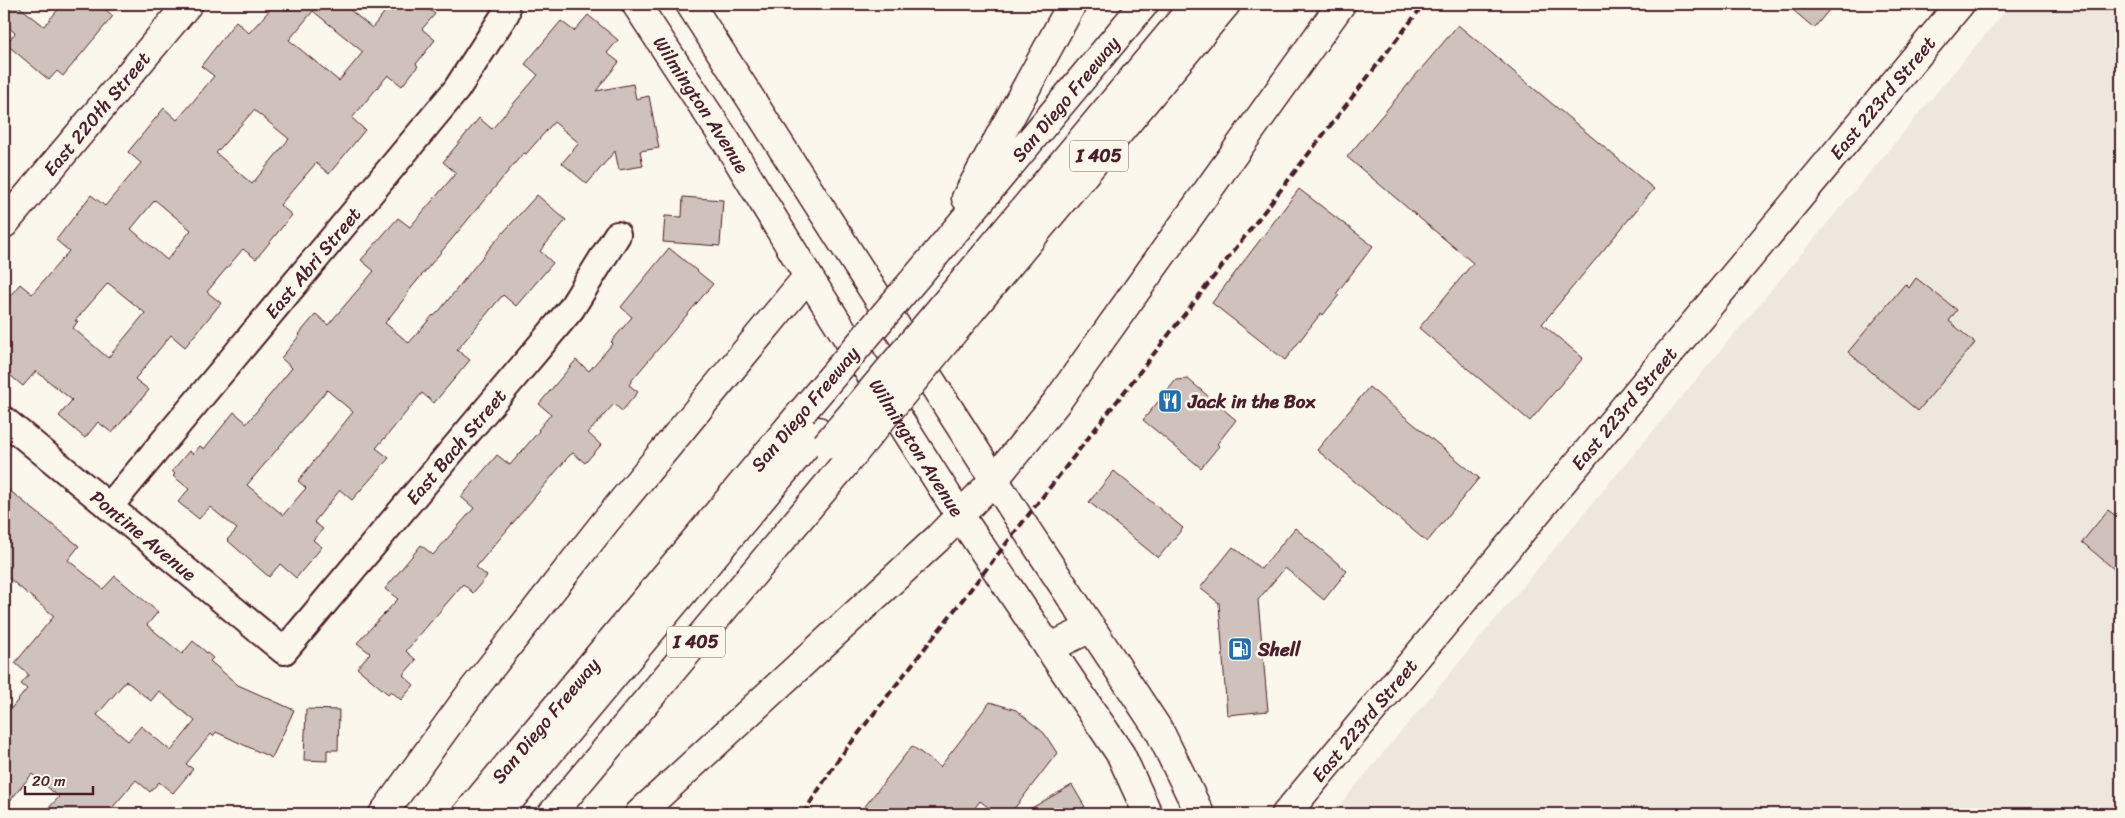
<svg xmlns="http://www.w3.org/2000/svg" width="2125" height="818" viewBox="0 0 2125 818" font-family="Sriracha,sans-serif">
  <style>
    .built { fill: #eee7de }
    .building { fill: #cfc2bc; stroke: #4a1f2b; fill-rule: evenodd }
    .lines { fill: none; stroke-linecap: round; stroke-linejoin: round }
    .minor-casing { stroke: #4a1f2b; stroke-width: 30 }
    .tertiary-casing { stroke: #4a1f2b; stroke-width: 31 }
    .secondary-casing { stroke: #4a1f2b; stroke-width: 31 }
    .motorway-casing { stroke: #4a1f2b; stroke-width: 31 }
    .minor { stroke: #fbf7ec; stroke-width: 26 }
    .tertiary { stroke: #fbf7ec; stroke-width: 28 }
    .secondary { stroke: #fbf7ec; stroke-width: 28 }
    .motorway { stroke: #fbf7ec; stroke-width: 28 }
    .rail { stroke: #4a1f2b; stroke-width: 4; stroke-dasharray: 8 4; stroke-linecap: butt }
    .motorway-bridge-casing { stroke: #4a1f2b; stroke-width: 31; stroke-linecap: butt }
    .motorway-bridge { stroke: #fbf7ec; stroke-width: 28 }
    .labels { text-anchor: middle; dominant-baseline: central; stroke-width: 5; stroke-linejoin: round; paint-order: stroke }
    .shield { fill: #fbf7ec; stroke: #7f6065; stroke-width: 1 }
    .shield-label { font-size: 18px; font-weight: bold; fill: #4a1f2b }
    .street-label { font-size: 19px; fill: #4a1f2b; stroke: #fbf7ec }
    .poi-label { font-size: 19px; font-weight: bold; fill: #4a1f2b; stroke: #fbf7ec; text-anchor: start }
  </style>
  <rect width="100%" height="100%" fill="#fbf7ec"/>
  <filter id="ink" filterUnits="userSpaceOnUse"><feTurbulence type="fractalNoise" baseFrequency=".02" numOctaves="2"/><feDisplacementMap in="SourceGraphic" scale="10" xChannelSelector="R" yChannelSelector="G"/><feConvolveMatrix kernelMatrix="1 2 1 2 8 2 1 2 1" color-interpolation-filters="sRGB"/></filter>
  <g filter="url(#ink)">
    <!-- built -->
    <path class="built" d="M2011,4H2121V814H1332Z"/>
    <!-- building -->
    <g class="building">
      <path d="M4,4H16L44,26L63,4H99L113,16L63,76L57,71L49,80L6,44L15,33L4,23Z"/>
      <path d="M275,4H343L372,28L391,4H423L435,14L422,29L435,40L416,64L418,66L402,86L388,75L352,118L365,130L329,174L316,163L280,205L292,215L256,259L243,249L220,276L207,292L221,303L185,347L171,335L135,379L149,390L132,410L112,433L98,422L85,438L59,416L72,400L36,371L23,386L4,370V303L20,284L32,294L69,251L56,240L91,195L105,206L141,163L128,152L164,108L177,120L191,104L214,76L201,66L236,21L249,33ZM313,11L363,52L339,81L289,40ZM254,110L289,139L252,184L216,153ZM155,200L191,230L167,260L131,229ZM108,283L145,313L108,358L73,328L78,321H75Z"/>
      <path d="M1786,4H1834L1814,28Z"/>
      <path d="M588,15L618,40L607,53L619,62L596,91L633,84L636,99L649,96L659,148L640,151L643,166L619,170L615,151L587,184L562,163L579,143L554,122L526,154L524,153L520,157L407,293L408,294L385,323L409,343L433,315L434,316L440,310L492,245L537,195L566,220L540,251L553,263L516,306L503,295L490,310L457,350L470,360L434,403L422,393L390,432L376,448L389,458L352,500L340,490L314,522L323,529L313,540L322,547L296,578L280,564L269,577L227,540L237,529L210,507L199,519L178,502L189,489L173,476L175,474L172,471L189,451L193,454L200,446L204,449L234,412L247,423L292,368L281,358L300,335L299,334L316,314L328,325L374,271L361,260L398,218L410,227L456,173L443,162L479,118L492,129L538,75L525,64L561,21L574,31ZM327,390L353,412L298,481L306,488L283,515L247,485Z"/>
      <path d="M1458,25L1654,189L1542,324L1583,358L1530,421L1419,328L1473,263L1347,157Z"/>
      <path d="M1299,189L1373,246L1336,294L1339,295L1323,315L1321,313L1285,360L1212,303Z"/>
      <path d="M683,197L723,200L720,246L663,242L665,216L682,217Z"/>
      <path d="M669,248L713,284L632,380L629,385L638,392L622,411L614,404L588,433L601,445L585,463L573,453L569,456L476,567L487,576L473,593L463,584L406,651L416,660L403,675L414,685L401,700L391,691L388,694L357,668L370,653L357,643L398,599L385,589L421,545L433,555L474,508L461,497L497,455L510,465L539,431L538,430L551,414L539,404L576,360L589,371L613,343L611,342L632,317L621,307Z"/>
      <path d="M1916,278L1957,310L1949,321L1975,343L1918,411L1848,352L1905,284L1909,288Z"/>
      <path d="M1188,379L1236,420L1217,444L1219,446L1201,468L1143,420L1176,380Z"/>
      <path d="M1369,387L1479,478L1427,542L1317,450Z"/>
      <path d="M1114,471L1183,528L1158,558L1089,502Z"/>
      <path d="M4,486L79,546L68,560L103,589L115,576L158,612L147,625L182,654L193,641L213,658L210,661L238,685L294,710L272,758L216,732L213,736L211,734L186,764L193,769L173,793L159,782L150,792L136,780L107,814H43L59,797L32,774L4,808V717L27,689L21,684L29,675L15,663L54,616L4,574ZM126,681L151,701L159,691L195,721L171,751L141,726L128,741L97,715Z"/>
      <path d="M2108,510L2121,520V575L2082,542Z"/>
      <path d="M1295,528L1347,571L1324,600L1285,568L1258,600L1268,711L1227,715L1219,603L1200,588L1233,547L1261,569Z"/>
      <path d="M990,702L1016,710L1044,733L1057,753L1010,814H997L980,801L970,814H859L912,746L940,767Z"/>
      <path d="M306,709L339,710L338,750H327V761L304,760Z"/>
      <path d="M1072,785L1085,807L1072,814H1021Z"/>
    </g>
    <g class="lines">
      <defs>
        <g id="minor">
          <path id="s1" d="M4,420L284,651L571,309L617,235"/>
          <path id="s2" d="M109,507L456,90L506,13"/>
        </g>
        <g id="tertiary">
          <path id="s3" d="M4,224L188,4"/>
        </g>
        <g id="secondary">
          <path id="s4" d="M636,4L728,144L808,276L961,517L1121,755L1148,814"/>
          <path d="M690,4L1022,523L1160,732L1200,814"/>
          <path d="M1049,648L1091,628"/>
          <path id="s5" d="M1286,814L1960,4"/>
        </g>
        <g id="motorway">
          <path d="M966,198L1072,4"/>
          <path id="s6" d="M936,254L1144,4"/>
          <path d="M958,288L1195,4"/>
          <path d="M973,308L1226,4"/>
          <path d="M383,814L473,690L606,521L808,276"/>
          <path id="s7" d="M467,814L802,412"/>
          <path d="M498,814L818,431"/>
          <path d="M552,814L840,470"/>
          <path d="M639,814L937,539L994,480L1056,403L1341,4"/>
        </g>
      </defs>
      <!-- minor casing -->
      <use href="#minor" class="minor-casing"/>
      <!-- tertiary casing -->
      <use href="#tertiary" class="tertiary-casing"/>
      <!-- secondary casing -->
      <use href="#secondary" class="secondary-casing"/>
      <!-- motorway casing -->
      <use href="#motorway" class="motorway-casing"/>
      <!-- minor -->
      <use href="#minor" class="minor"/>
      <!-- tertiary -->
      <use href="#tertiary" class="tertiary"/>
      <!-- secondary -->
      <use href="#secondary" class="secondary"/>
      <!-- motorway -->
      <use href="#motorway" class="motorway"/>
      <!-- rail -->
      <path class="rail" d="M803,814L837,761L1226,261L1424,4"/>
      <defs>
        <g id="motorway-bridge">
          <path d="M802,412L936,254"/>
          <path d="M826,445L958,288"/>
          <path d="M840,470L973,308"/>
        </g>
      </defs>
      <!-- motorway-bridge casing -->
      <use href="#motorway-bridge" class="motorway-bridge-casing"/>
      <!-- motorway-bridge -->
      <use href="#motorway-bridge" class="motorway-bridge"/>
    </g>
  </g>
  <!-- icons -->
  <defs>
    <symbol id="restaurant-square" viewBox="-11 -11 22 22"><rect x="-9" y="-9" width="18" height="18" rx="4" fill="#1f6fb2" stroke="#fbf7ec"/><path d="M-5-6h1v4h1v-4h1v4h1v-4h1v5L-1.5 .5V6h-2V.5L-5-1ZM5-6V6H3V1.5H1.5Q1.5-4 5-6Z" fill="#fff"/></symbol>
    <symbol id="fuel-square" viewBox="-11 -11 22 22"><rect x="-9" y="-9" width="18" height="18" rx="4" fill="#1f6fb2" stroke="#fbf7ec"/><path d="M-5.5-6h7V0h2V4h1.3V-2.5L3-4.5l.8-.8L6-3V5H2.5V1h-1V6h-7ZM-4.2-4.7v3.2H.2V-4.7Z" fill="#fff"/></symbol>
  </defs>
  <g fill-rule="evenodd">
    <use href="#restaurant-square" x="1156" y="387" width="28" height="28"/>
    <use href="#fuel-square" x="1226" y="635" width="28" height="28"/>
  </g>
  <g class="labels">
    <!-- shield labels -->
    <g class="shield">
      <rect x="1070" y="140.5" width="58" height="31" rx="4"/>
      <rect x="667" y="626.5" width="58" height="31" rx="4"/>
    </g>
    <g class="shield-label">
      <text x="1099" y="156">I 405</text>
      <text x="696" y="642">I 405</text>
    </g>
    <!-- street labels -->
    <g class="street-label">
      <text stroke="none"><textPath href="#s5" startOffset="932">East 223rd Street</textPath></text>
      <text stroke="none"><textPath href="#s6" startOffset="202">San Diego Freeway</textPath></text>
      <text stroke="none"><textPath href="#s4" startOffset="120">Wilmington Avenue</textPath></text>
      <text stroke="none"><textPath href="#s3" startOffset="144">East 220th Street</textPath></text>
      <text stroke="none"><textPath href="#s2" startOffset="318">East Abri Street</textPath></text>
      <text stroke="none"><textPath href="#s5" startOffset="528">East 223rd Street</textPath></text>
      <text transform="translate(805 409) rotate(-50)">San Diego Freeway</text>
      <text stroke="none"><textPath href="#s1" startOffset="630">East Bach Street</textPath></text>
      <text stroke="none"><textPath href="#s4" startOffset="525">Wilmington Avenue</textPath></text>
      <text stroke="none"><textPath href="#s1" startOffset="181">Pontine Avenue</textPath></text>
      <text stroke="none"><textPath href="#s7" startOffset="122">San Diego Freeway</textPath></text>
      <text stroke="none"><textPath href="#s5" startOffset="122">East 223rd Street</textPath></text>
    </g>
    <!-- poi labels -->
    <g class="poi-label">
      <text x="1188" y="401">Jack in the Box</text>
      <text x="1258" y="649">Shell</text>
    </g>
  </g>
  <!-- margin -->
  <rect width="2125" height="818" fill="none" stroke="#fbf7ec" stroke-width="20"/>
  <rect x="10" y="10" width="2105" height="798" fill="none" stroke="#4a1f2b" stroke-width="2" filter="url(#ink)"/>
  <!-- scale -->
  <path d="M25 786v8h68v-8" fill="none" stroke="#4a1f2b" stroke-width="2.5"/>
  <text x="32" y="786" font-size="15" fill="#4a1f2b" stroke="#fbf7ec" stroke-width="4" paint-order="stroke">20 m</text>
</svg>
